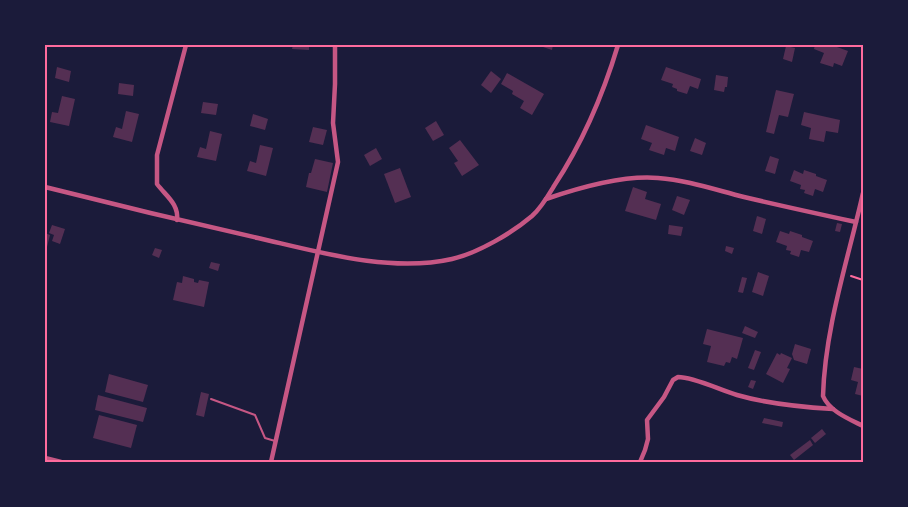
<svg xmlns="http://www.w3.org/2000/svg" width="908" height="507" viewBox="0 0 908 507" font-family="Roboto,sans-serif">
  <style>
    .building { fill: #542f53 }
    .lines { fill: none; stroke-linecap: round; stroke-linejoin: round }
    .path { stroke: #ff6b9d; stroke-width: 2 }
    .service { stroke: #c65784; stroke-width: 2 }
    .minor { stroke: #c65784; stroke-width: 4.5 }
    .neatline { fill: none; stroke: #ff6b9d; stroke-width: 2 }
  </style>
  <rect width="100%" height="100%" fill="#1b1b3a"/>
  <!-- building -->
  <g class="building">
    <path d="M293,45H309V50L292,49Z"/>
    <path d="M537,45H553L552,50Z"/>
    <path d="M815,45H838L837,47L848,51L842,66L834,63L833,67L820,63L824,53L814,49Z"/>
    <path d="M786,46L795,48L792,62L783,59Z"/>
    <path d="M57,67L71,71L69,82L55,78Z"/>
    <path d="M666,67L701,79L698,89L690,86L687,94L677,91V89L672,87L673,84L661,80Z"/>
    <path d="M491,71L501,79L491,93L481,85Z"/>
    <path d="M507,73L544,94L532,115L520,108L524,101L512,94L513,91L501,84Z"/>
    <path d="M716,75L728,77L727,87H725L724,92L714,90Z"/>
    <path d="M119,83L134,85L133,96L118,94Z"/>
    <path d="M776,90L794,94L788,117L779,115L774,134L766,132Z"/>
    <path d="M62,96L75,99L69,126L50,122L52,112L58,113Z"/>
    <path d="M203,102L218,104L216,115L201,113Z"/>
    <path d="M126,111L139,114L132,142L113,137L116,127L122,129Z"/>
    <path d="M804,112L840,120L838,133L826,131L824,142L809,139L811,128L801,125Z"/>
    <path d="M253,114L268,119L265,130L250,126Z"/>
    <path d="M436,121L444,135L433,141L425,128Z"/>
    <path d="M646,125L679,137L675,151L666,148L664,155L649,150L652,143L641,139Z"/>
    <path d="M313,127L327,130L323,145L309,142Z"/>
    <path d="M210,131L222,134L216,161L197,157L200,147L206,149Z"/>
    <path d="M695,138L706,143L702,155L690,151Z"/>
    <path d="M460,140L479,165L462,176L454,163L458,161L449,148Z"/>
    <path d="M260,145L273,148L266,176L247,171L250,161L256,163Z"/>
    <path d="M376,148L382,159L370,166L364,155Z"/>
    <path d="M770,156L779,159L775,174L765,171Z"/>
    <path d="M315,159L333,163L327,192L306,187L309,173H311Z"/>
    <path d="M400,168L411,197L395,203L384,174Z"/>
    <path d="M794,170L803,174L804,170L816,174V176L827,180L823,192L815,189L813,196L804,193L805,190L800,189L801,185L790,181Z"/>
    <path d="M633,187L647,192L645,199L661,204L656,220L625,211Z"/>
    <path d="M677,196L690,200L684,215L672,210Z"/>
    <path d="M757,216L766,219L762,234L753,231Z"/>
    <path d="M837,223L842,224L840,232L835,231Z"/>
    <path d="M52,225L65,229L60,244L52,241L54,235L49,233Z"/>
    <path d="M669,225L683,227L681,236L668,234Z"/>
    <path d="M780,231L789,234L790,231L802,235V237L813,241L809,252L801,250L799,257L790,254L791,251L786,250L787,246L776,242Z"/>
    <path d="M45,233L50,235L46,251H45Z"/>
    <path d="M726,246L734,248L732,254L725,251Z"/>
    <path d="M155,248L162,250L159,258L152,255Z"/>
    <path d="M211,262L220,264L218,271L209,268Z"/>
    <path d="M758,272L769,276L763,296L752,292Z"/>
    <path d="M183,276L194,279V282L198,283L199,280L209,282L204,307L173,300L177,282L182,283Z"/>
    <path d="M742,277L747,278L743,293L738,292Z"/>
    <path d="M745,326L758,332L755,338L742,333Z"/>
    <path d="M707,329L743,338L737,359L732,357L730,363L726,362L724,366L707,362L711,346L703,344Z"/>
    <path d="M795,344L811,349L807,364L794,360L792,354Z"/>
    <path d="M755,350L761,352L754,370L748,368Z"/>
    <path d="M777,353L780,355L781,353L792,358L787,368L790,369L783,383L766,374Z"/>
    <path d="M854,367L863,369V396L855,394L858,382L851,380Z"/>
    <path d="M109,374L148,385L143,402L105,392Z"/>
    <path d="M751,380L756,381L753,389L748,387Z"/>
    <path d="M201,392L209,394L204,417L196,415Z"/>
    <path d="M98,395L147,408L143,422L95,410Z"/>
    <path d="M99,415L137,425L131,448L93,438Z"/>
    <path d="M764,418L783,422L782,427L762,423Z"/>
    <path d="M822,429L826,434L815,443L811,438Z"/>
    <path d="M810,440L813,445L794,460L790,455Z"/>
  </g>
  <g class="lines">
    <!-- path -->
    <path class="path" d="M851,276L863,280"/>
    <!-- service -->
    <path class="service" d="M211,399L255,415L265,438L275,441"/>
    <!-- minor -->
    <g class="minor">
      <path d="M45,187C116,205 187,222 258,238C319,252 390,273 452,259C478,253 512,233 532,216C541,208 548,196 554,186C583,142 603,95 618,45"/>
      <path d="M863,193C848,260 825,327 823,396C829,411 849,419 863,426"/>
      <path d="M546,199C578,188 625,175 658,178C687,180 716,190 744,197C782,206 819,214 856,222"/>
      <path d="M177,220C179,204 166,196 157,184V155L186,45"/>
      <path d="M45,458L61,462"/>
      <path d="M271,462L338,162L333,123L335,84V45"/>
      <path d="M640,462L645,450L648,439L647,420L664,397L673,380L678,377C694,377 720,390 737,395C768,404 800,407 833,409"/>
    </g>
  </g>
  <!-- border -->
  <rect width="908" height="507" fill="none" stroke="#1b1b3a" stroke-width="92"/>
  <rect x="46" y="46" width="816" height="415" class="neatline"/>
</svg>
